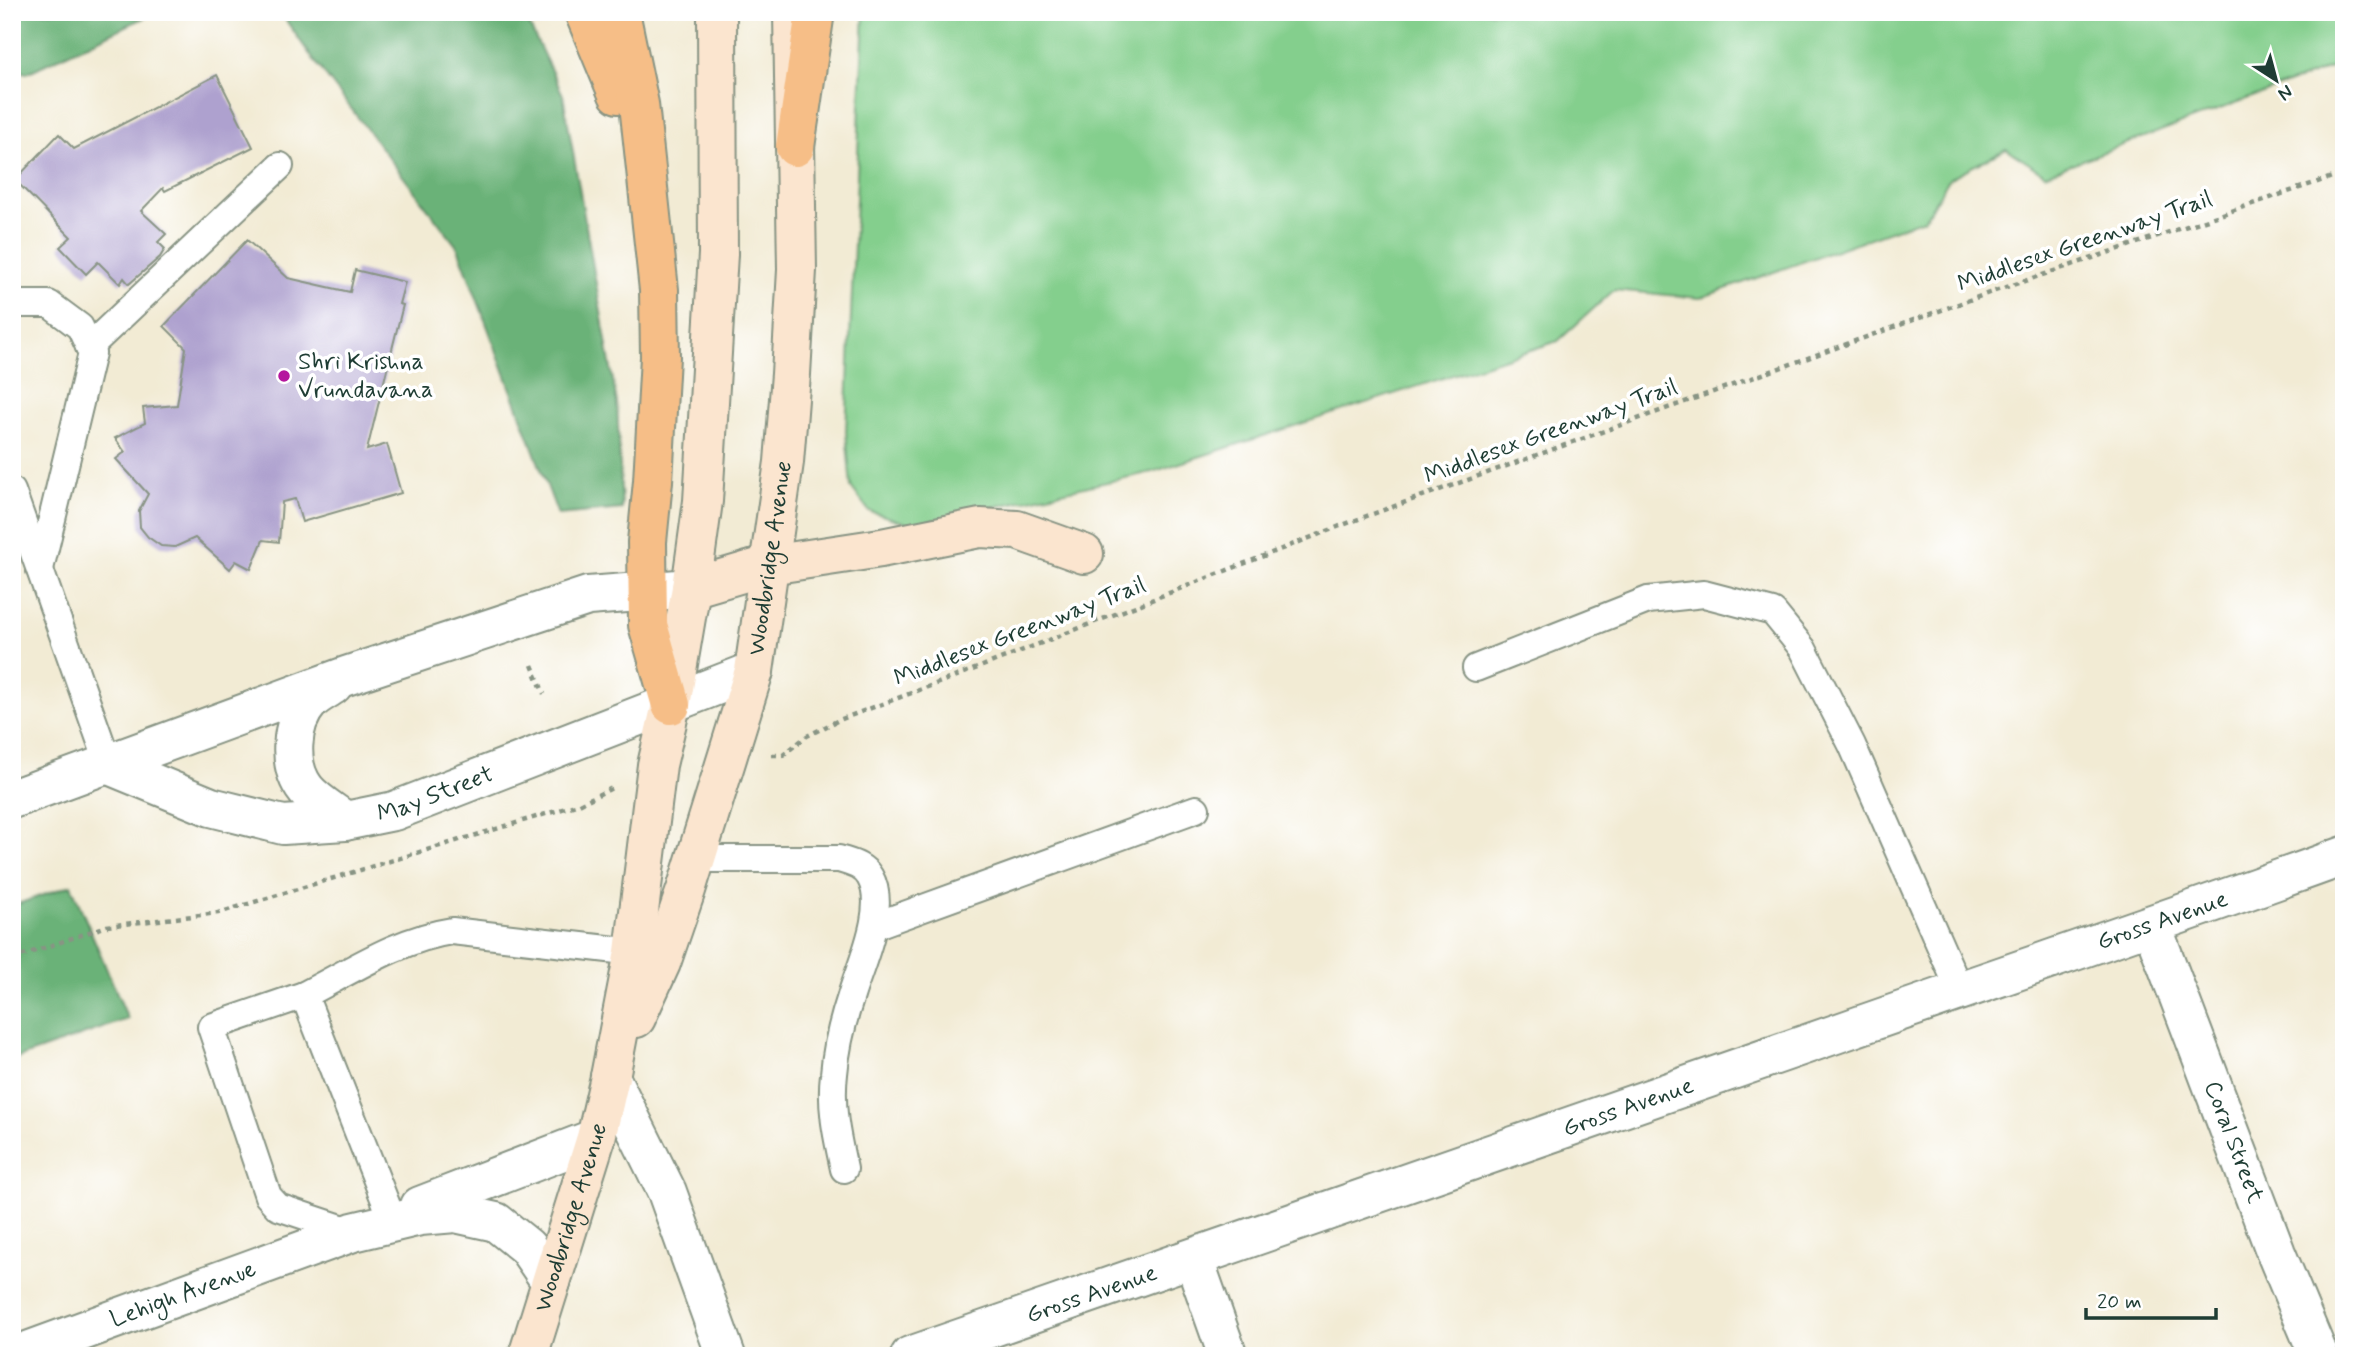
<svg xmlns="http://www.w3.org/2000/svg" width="2356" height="1368" viewBox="0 0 2356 1368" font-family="Mynerve,sans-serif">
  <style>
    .green { fill: #84cf8d; stroke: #528660; stroke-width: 2 }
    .forest { fill: #6bb278; stroke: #457856; stroke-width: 2 }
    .building { fill: #aea1cf }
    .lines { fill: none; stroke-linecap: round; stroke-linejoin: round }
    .lane-casing { stroke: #889484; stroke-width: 30 }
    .street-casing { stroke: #889484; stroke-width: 42 }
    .secondary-casing { stroke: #889484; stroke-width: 42 }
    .highway-casing { stroke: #889484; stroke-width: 42 }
    .path { stroke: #889484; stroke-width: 4.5; stroke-dasharray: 5 5; stroke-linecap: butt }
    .lane { stroke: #fff; stroke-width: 26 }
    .street { stroke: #fff; stroke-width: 38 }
    .secondary { stroke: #fbe5cf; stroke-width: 38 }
    .highway { stroke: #f6be87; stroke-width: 38 }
    .poi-dot { fill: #b5179e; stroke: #fff; stroke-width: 2.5 }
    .labels { text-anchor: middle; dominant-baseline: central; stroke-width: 7; stroke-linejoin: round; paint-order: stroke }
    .street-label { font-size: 24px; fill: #1f3d34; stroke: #fff }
    .poi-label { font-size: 24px; fill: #1f3d34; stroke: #fff; text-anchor: start }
  </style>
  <rect width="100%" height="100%" fill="#fff"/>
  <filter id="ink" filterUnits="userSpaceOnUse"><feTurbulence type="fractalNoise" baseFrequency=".0143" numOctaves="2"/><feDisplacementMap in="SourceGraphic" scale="14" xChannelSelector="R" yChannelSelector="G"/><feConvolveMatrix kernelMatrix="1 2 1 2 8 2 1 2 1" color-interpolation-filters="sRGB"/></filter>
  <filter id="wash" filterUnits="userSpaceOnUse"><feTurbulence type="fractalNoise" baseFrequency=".00686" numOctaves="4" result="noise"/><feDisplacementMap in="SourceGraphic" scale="28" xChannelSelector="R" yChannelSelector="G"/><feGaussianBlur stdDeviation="1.57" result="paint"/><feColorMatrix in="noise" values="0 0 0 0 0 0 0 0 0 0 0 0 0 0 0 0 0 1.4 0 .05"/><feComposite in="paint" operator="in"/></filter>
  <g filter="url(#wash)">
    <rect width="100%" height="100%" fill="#f2ebd4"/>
    <!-- green -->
    <path class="green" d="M864,12H2344V63L2045,174L2006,149L1950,178L1924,219L1700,298L1614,290L1558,341L1152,472L912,525L869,511L851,487L846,432Z"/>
    <!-- forest -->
    <g class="forest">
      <path d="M12,12H156L27,73L12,70Z"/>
      <path d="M280,12H523L563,95L617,403L622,509L558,515L458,248L313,59Z"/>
      <path d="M71,885L128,1019L12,1060V906Z"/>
    </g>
    <g id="blocks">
      <!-- building -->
      <g class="building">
        <path d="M217,75L253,147L165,191L163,188L141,211L166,234L158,242L165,249L160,257L129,284L124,278L120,284L98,262L86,274L60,247L71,237L15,180L59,134L74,149Z"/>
        <path d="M247,240L288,278L350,292L355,270L405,282L399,304L403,305L367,450L387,444L401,493L302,522L295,499L282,502L279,542L263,540L251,569L236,561L230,569L195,538L175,547L161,546L148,537L140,527L139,511L148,494L116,459L125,452L115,438L145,423L143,408L177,405L186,348L164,326Z"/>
      </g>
    </g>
  </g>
  <g filter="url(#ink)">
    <use href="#blocks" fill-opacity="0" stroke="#889484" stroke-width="2"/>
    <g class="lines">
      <defs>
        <g id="lane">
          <path d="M12,304H49L80,327L92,353L40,569"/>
          <path d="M89,347L280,166"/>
          <path d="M12,491L109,765"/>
          <path d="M1476,668L1648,600L1704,594L1773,612L1803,649L1852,745L1960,991"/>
          <path d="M696,859H839C851,863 863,865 870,877C888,908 860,965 851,996C843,1020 836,1048 834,1074C830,1107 837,1137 844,1169"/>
          <path d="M874,926L1196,809"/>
          <path d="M304,995C351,971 399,939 452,931L634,952"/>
          <path d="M353,1232L278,1207L268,1196L211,1027L304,995L391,1216"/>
        </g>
        <g id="street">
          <path d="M333,685C326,690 316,695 310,701C290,723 287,766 306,790C316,802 332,811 345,821"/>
          <path id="s1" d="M109,765L211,807L283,825L345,821L394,811L754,671"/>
          <path d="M12,799L346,676L588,596L691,588"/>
          <path id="s2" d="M2152,926L2276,1253L2319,1356"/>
          <path d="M610,1077L667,1192L726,1356"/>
          <path d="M420,1206L596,1138"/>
          <path d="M1194,1260L1228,1356"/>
          <path id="s3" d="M14,1356L353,1232L420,1216L455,1213L496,1222L527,1247L551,1282"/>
          <path id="s4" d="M910,1356C1223,1250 1535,1140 1847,1030C2013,972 2179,916 2344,856"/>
        </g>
        <g id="secondary">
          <path d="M691,588L769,565L881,548L980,528L1017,530L1084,554"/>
          <path id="s5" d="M636,1018L661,963L686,890L754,671L784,462L791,374L797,270L793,12"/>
          <path id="s6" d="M528,1356L596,1138L610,1077L634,952L657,765L671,705L691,588L703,501L718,254L717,12"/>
        </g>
        <g id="highway">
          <path d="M584,12L618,94"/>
          <path d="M620,12L639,104L659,290L660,357L653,481L647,542L648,625L671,705"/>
          <path d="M795,147L815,12"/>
        </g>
      </defs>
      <!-- lane casing -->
      <use href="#lane" class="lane-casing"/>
      <!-- street casing -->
      <use href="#street" class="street-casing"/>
      <!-- secondary casing -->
      <use href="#secondary" class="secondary-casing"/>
      <!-- highway casing -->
      <use href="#highway" class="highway-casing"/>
      <!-- path -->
      <g class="path">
        <path d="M532,665L544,694"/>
        <path d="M772,755H783L807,736L839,720L962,674L1353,521L1989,293L2344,173"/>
        <path d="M12,959L107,926L218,913L579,804L612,788"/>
      </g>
      <!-- lane -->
      <use href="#lane" class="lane"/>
      <!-- street -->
      <use href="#street" class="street"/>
      <!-- secondary -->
      <use href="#secondary" class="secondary"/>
      <!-- highway -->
      <use href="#highway" class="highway"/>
    </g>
  </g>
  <!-- markers -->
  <circle class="poi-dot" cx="284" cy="376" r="7"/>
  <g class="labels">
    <!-- street labels -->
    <g class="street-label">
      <text transform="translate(2085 242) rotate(-19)">Middlesex Greenway Trail</text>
      <text transform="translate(1551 432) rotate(-20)">Middlesex Greenway Trail</text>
      <text stroke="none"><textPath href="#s5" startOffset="481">Woodbridge Avenue</textPath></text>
      <text transform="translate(1020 632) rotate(-21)">Middlesex Greenway Trail</text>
      <text stroke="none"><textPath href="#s1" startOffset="341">May Street</textPath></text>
      <text stroke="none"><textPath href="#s4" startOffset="1326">Gross Avenue</textPath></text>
      <text stroke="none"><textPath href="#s4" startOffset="760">Gross Avenue</textPath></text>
      <text stroke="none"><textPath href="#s2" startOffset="231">Coral Street</textPath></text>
      <text stroke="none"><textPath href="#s6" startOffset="145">Woodbridge Avenue</textPath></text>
      <text stroke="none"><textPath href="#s3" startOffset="180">Lehigh Avenue</textPath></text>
      <text stroke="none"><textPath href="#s4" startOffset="192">Gross Avenue</textPath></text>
    </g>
    <!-- poi labels -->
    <g class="poi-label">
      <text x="298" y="362">Shri Krishna<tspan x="298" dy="28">Vrundavana</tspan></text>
    </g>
  </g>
  <!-- margin -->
  <rect width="2356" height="1368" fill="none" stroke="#fff" stroke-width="42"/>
  <!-- north arrow -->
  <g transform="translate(2276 80) rotate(144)" stroke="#ffffff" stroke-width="5" paint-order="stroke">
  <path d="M0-5L12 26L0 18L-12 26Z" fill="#1f3d34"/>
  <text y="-10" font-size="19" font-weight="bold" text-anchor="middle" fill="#1f3d34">N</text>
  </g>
  <!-- scale -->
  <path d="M2086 1308v10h130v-10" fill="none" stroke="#1f3d34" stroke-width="3.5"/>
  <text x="2097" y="1308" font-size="21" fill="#1f3d34" stroke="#ffffff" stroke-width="5" paint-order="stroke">20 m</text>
</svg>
